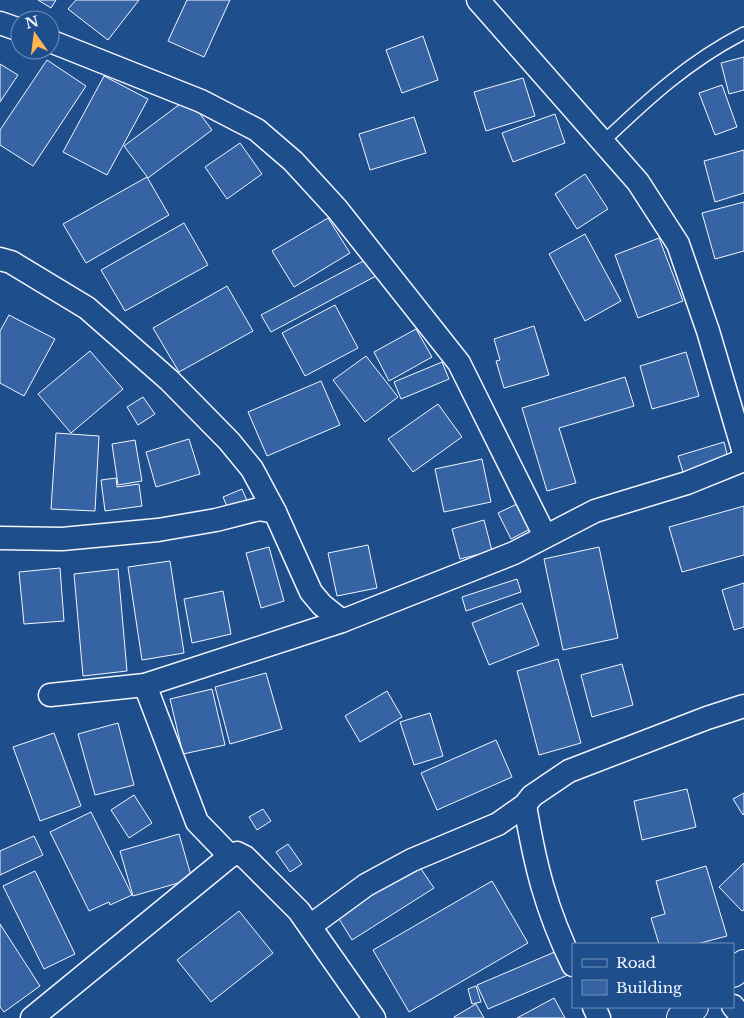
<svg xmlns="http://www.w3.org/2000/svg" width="744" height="1018" viewBox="0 0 744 1018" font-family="'Libre Baskerville',serif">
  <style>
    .building { fill: #3563a3; stroke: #f2f6ff }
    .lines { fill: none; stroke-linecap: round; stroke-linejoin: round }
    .service-casing { stroke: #f2f6ff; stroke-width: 14 }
    .minor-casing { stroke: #f2f6ff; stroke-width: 25 }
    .tertiary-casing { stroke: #f2f6ff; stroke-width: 30 }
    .service { stroke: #1f4e8c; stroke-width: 11 }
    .minor { stroke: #1f4e8c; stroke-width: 22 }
    .tertiary { stroke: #1f4e8c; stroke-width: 28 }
  </style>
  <rect width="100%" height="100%" fill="#1f4e8c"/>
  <!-- building -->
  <g class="building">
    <path d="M38,0H56L51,8Z"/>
    <path d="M76,0H139L108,40L68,9Z"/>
    <path d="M187,0H230L204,57L168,41Z"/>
    <path d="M423,36L438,80L402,93L386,50Z"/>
    <path d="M744,57V90L729,94L721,63Z"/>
    <path d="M47,60L86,86L33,166L0,145V130Z"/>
    <path d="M0,64L18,75L0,102Z"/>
    <path d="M104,76L148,99L107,175L63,152Z"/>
    <path d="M523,78L535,116L486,131L474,92Z"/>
    <path d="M722,85L737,127L715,135L699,93Z"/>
    <path d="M188,98L212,130L148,178L124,146Z"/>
    <path d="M555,114L565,143L513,162L502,133Z"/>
    <path d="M414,117L426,153L370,170L359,134Z"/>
    <path d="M240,143L262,174L227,199L205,167Z"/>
    <path d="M744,150V193L715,202L704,161Z"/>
    <path d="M585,174L608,209L577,229L555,194Z"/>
    <path d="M147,177L169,215L86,263L63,224Z"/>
    <path d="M744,202V251L715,259L702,213Z"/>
    <path d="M328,218L350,253L294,287L272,251Z"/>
    <path d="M184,223L208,265L125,311L101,270Z"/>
    <path d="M585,234L621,301L585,321L549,254Z"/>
    <path d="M659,238L683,301L638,318L615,255Z"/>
    <path d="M367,259L376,276L271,332L261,315Z"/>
    <path d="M227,286L253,331L179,372L153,328Z"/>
    <path d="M335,305L358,348L305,376L282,333Z"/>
    <path d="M9,315L55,339L24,396L0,383V331Z"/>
    <path d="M534,326L549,375L504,388L496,361L500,360L494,339Z"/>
    <path d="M416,329L432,357L389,381L374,352Z"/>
    <path d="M90,351L123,389L71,433L38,394Z"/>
    <path d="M686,352L699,396L652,409L640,366Z"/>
    <path d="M366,356L398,397L365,422L333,380Z"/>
    <path d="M442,362L449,379L401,399L394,382Z"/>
    <path d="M625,377L634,406L559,428L576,483L547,491L522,408Z"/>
    <path d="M321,381L340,425L267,456L248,412Z"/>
    <path d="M143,397L155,414L138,425L127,407Z"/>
    <path d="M438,404L462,437L413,472L388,439Z"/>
    <path d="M56,433L99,436L95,511L51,509Z"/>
    <path d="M189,439L200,474L156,487L146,452Z"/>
    <path d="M135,440L142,481L118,485L112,444Z"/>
    <path d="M724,442L728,458L683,472L678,456Z"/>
    <path d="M482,459L491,502L444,512L435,469Z"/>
    <path d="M116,478L117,487L139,484L142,506L105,511L101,480Z"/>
    <path d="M242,489L248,503L229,511L223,497Z"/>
    <path d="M517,504L530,529L511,539L498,513Z"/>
    <path d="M744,506V555L682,572L669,527Z"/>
    <path d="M484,520L492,551L460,559L452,529Z"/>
    <path d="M368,545L377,588L337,596L328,553Z"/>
    <path d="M269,547L284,601L261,608L246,553Z"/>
    <path d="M599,547L618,638L563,650L544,559Z"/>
    <path d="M170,561L184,653L142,660L128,567Z"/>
    <path d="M60,568L64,621L24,624L19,572Z"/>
    <path d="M118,569L127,671L83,676L74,574Z"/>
    <path d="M517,579L521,592L466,611L462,597Z"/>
    <path d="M744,583V627L734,630L722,590Z"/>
    <path d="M223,591L231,634L192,643L184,599Z"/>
    <path d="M522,603L539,645L489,665L472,623Z"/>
    <path d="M558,659L581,743L539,755L517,671Z"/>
    <path d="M622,664L633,705L592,717L581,675Z"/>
    <path d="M266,673L282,729L230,744L215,687Z"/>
    <path d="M212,689L225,745L183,754L170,699Z"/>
    <path d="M387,691L402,717L360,742L345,716Z"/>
    <path d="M430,713L443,756L414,765L400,722Z"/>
    <path d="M118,723L134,785L95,795L78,734Z"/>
    <path d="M54,733L81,806L40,821L13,747Z"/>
    <path d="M496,740L512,777L437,810L421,773Z"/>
    <path d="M687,789L696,827L642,840L634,801Z"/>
    <path d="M744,793V814L743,815L733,799Z"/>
    <path d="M134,795L152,823L129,838L111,810Z"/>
    <path d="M263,809L271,821L257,830L249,817Z"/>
    <path d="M91,812L132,895L110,905L109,902L89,911L50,832Z"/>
    <path d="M179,834L192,879L133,896L120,851Z"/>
    <path d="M34,836L43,855L0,875V851Z"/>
    <path d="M288,844L302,864L290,872L276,852Z"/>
    <path d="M417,863L434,888L352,940L336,914Z"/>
    <path d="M744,863V910L742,911L719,887Z"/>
    <path d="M706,866L727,936L697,944H659L651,918L665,914L656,881Z"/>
    <path d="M35,871L75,954L44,969L3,886Z"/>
    <path d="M492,881L528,943L409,1012L373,950Z"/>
    <path d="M239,911L273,953L211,1002L177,960Z"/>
    <path d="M0,924L40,986L4,1012L0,1007Z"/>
    <path d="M557,951L568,975L488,1009L477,985Z"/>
    <path d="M476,986L481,1002L472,1004L468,989Z"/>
    <path d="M554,998L565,1018H517Z"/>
    <path d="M476,1004L484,1018H454V1017Z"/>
  </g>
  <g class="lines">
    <defs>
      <path id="service" d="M603,142C648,99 689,61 744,33"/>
      <g id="minor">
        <path d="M478,0L638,182L678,244L708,331L744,453"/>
        <path d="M0,23L20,30"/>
        <path d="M50,41L201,101L257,130L293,161L337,209L459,363L545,536"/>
        <path d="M0,259L11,262L87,308L169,380L229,441L252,469L275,512L311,592L322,605L342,621"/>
        <path d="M0,538L62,539L158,530L216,520L259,509L275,512"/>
        <path d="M145,685L197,822L230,856"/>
        <path d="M50,695L145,685L342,621L514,553L595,511L687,483L744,460"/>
        <path d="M525,805C535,865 546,910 573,965"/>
        <path d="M310,926L366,885L412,860L498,824L525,805L532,796L569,771L707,718L744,706"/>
        <path d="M733,1006L743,1018"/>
        <path d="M594,1007L599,1018"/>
        <path d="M32,1018L230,856L237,853L245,857L299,911L374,1018"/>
      </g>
      <g id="tertiary">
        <path d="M733,973L744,964"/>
        <path d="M681,1018L694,1007"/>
      </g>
    </defs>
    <!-- service casing -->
    <use href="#service" class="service-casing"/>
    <!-- minor casing -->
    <use href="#minor" class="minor-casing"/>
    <!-- tertiary casing -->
    <use href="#tertiary" class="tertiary-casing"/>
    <!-- service -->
    <use href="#service" class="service"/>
    <!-- minor -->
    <use href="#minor" class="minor"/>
    <!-- tertiary -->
    <use href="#tertiary" class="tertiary"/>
  </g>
  <!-- legend -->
  <rect x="572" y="943" width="162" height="65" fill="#1f4e8c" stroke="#7391ba"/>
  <rect x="582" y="959" width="25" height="8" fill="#1f4e8c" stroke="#7391ba"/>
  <text x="616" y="968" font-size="15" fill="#f2f6ff">Road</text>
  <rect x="582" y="980" width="25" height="15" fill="#3563a3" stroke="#7391ba"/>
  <text x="616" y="993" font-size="15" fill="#f2f6ff">Building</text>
  <!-- north arrow -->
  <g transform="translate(35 35) rotate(346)"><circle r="24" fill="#1f4e8c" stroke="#7391ba"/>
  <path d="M0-4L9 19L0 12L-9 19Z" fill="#ffb74d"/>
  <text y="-8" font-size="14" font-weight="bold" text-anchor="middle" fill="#f2f6ff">N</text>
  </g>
</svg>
